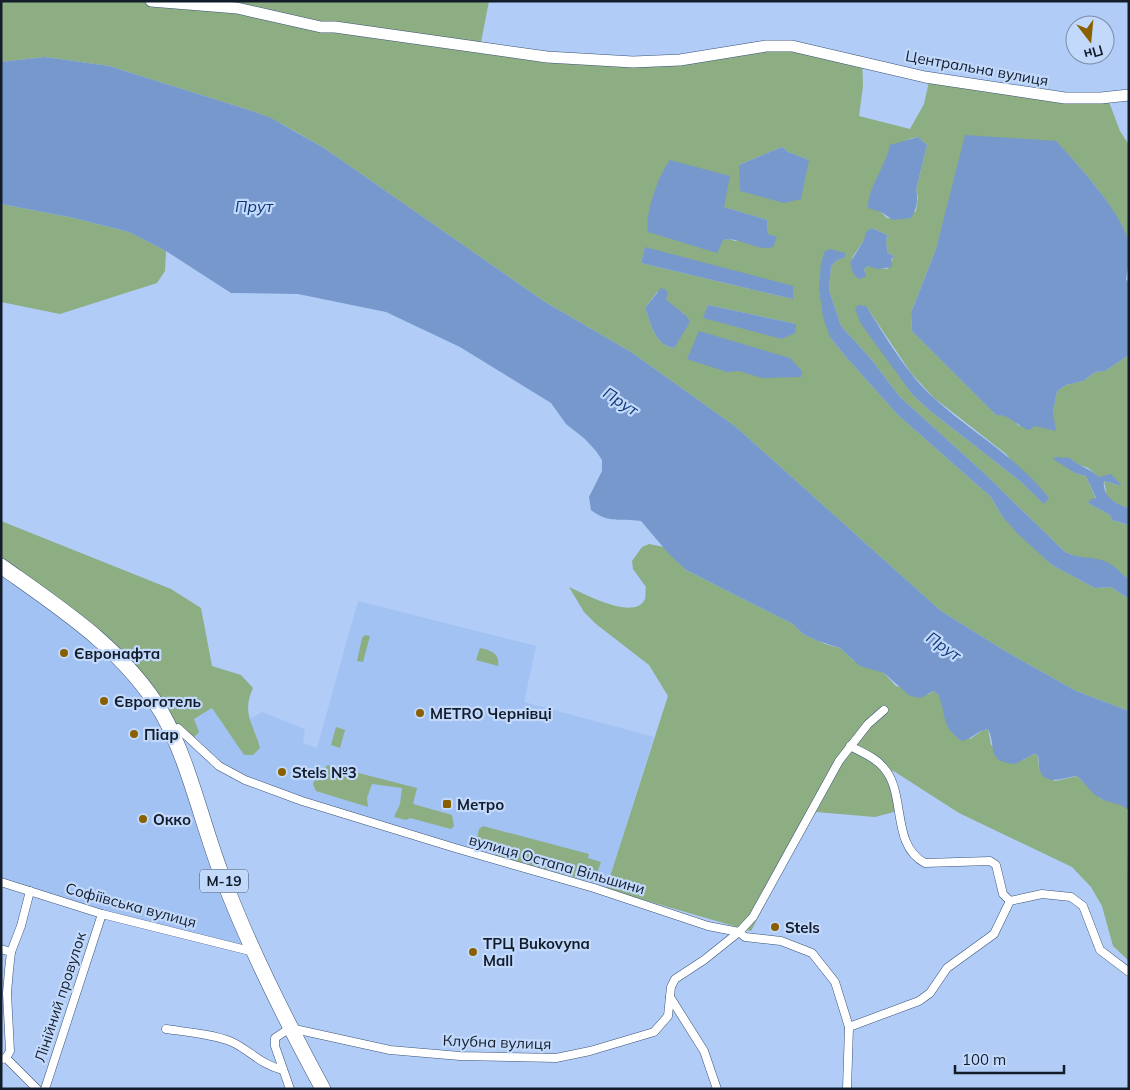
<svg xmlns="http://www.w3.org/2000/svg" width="1130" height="1090" viewBox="0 0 1130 1090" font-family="Mulish,sans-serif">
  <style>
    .built { fill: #a2c2f3 }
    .green { fill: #8cae82; fill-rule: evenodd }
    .water { fill: #7798cc }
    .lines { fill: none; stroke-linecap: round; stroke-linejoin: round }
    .street-casing { stroke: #3b5377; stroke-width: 9 }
    .secondary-casing { stroke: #3b5377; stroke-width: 12 }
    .highway-casing { stroke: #3b5377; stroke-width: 16 }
    .street { stroke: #fff; stroke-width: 8 }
    .secondary { stroke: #fff; stroke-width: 11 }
    .highway { stroke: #fff; stroke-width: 15 }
    .poi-dot { fill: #895f00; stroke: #c2d9fb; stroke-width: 2 }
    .labels { text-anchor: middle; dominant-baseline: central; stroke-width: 4.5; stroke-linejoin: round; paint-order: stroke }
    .shield { fill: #c2d9fb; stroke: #475569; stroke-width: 1 }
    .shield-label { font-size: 14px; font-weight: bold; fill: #121c2b }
    .street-label { font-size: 15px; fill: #121c2b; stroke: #c2d9fb }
    .poi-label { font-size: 15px; font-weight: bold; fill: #121c2b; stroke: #c2d9fb; text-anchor: start }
    .water-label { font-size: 16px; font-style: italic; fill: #0e3876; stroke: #c2d9fb }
  </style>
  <rect width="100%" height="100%" fill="#b0ccf7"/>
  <!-- built -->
  <g class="built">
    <path d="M1,562L95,632L162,713L257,954L1,883Z"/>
    <path d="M358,601L536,646L524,702L654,737L606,889L302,800L220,766L191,740L194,719L212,708L244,755L257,736L248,720L262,712L305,729L303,743L317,748Z"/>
  </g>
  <!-- green -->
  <g class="green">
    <path d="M1,1H489L481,42L517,48L584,55L686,58L752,42H789L862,56L863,86L859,116L910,129L924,104L931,73L1074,95L1106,94L1120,131L1129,145V244C1119,209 1081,168 1056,141L945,216L936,249L911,313L912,331L996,415C1007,414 1012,419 1019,426L1053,412L1057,391L1066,385L1083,381L1095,372L1105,371L1129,355V508L1121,506L1107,497L1104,481L1121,486L1099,477L1088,468L1077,464L1070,458L1075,473L1086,476L1096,499L1088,503L1110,515L1112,520L1129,525V580C1119,571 1102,562 1088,559C1080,557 1073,556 1065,552L984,473L900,397L871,359L841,326L829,290L831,266L836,261L845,257L825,251L830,337L846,357L898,415L991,497L1002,516L1052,565L1095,588L1111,587L1129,599V711L1076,691L1005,651L941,611L736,427L631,352L545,302L324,148C300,134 278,120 252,111L109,66L45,57L1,62ZM918,137L927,145L916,190L918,197L916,211L900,219L887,218L881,212L872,191C885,170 889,141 918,137ZM782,147L788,152L809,160L739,165ZM670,160L724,207L767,220L768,234L735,241L729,239L723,240ZM872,228L887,235L886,243L888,253L894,256L887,269L868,266L864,269L865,273L852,258ZM645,248L793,299L641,263ZM657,292L675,310L684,313L674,348C654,345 651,323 645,308ZM708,305L796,324L704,318ZM866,306L911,373L933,397L1006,454L1044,503L1020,481L929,410L912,394Z"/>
    <path d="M1,204L74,218L129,232L166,251L165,271L157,283L60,314L1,302Z"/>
    <path d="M1,521L171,589L201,608L212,666L241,675L253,688C241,714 254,724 260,748L253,755H244L212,708L194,719L199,732L191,740L162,713L123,657L1,562Z"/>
    <path d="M649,544L664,547L686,570L793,624L803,634L825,644L840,648L853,660L884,673L896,686L929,694L933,691L938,694L970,739L983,730L988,729L991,745L1023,760L1034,754L1038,755L1039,769L1055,781L1077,776L1101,799L1120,803L1127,808L1129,961L1113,946L1102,906L1091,887L1072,867L959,813L892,770L901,810L875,817L816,812L800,838L751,931L606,889L668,696L649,665L596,624L584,612L569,587C583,593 635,622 645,599C646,596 645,590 646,587L633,569L632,561L642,547Z"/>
    <path d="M365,635L370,636L363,662L357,661L362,638Z"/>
    <path d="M480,648C490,650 500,653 498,666L476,660Z"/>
    <path d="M336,727L345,730L340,748L331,745Z"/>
    <path d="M327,765L417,788L413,804L452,815L454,826L451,829L410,818L406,820L394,817L400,804L402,788L372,784L367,798L368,807L316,791L313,784L321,768L325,769Z"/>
    <path d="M483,826L589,854L588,858L601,862L594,882L496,856L493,844L477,839L479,829Z"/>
  </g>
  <!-- water -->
  <g class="water">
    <path d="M45,57L109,66L252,111L271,118L324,148L545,302L631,352L736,427L941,611L1005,651L1076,691L1129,711V810C1119,802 1110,804 1100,798C1090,793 1086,783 1077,776C1064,777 1043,788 1039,767C1039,763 1039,760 1038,755L1034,754L1015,764C985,761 997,748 988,729C978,730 972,739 962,741C940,726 947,715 938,694L933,691L921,698L910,696L884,673L860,666L840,648L818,641L803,634L793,624L686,570L669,554L641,521C620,518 609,524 591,510L589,497L602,471V460L596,451L585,439L566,424L551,403L460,347L386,312L298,294L231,293L166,251L129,232L74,218L1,204V62Z"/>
    <path d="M965,135L1056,141C1076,162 1126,217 1129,245C1130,257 1128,268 1126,279L1129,283V355L1105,371L1095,372L1083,381L1066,385L1057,391L1053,412L1056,431L1035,426L1029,430C1016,426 1010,414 996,415L912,331L911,313L936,249Z"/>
    <path d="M918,137L927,145L916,190C919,200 916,210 911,218L893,220L881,212L868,208C867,190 886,165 890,145Z"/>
    <path d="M782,147L788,152L809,160L801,199L784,203L740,191L739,165Z"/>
    <path d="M670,160L730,176L724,207L767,220L768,234L777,237L773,247C756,252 739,236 723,240L717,253L648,232C644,215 659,174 670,160Z"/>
    <path d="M872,228L887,235L886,243L888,253L894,256L891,260L892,267L878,269L868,266L864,269L866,277L858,279L853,273L850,263L864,240L866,232Z"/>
    <path d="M645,247L793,286V299L641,263Z"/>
    <path d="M830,249L845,253V257L836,261L831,266L829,290L841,326L871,359L900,397L984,473L1065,552C1081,560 1094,556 1107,562C1115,566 1122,574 1129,580V599L1111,587L1095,588L1052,565L1017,533L1002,516L991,497L898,415L846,357L830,337L823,317L819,289L821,263L825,251Z"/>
    <path d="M661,288L665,289L668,293L666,299C673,307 688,314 690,322L674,348C654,345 651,323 645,308Z"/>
    <path d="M708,305L796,324L795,333L782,339L703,318Z"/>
    <path d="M858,305L866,306C886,337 906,373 934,398C972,433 1017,457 1049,498L1044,504L1020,481L929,410L912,394L861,324L855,309Z"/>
    <path d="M699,331L790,358L802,371L801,377L762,378L739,371L727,372L687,359Z"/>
    <path d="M1056,457L1070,458C1079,467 1090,468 1099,477L1111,474L1122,486L1104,481C1102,496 1116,505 1129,508V525L1112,520L1110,515L1088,503L1091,499L1096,498L1086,476L1075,473L1053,459Z"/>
  </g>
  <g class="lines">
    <defs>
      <g id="street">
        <path d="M171,730L178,728L219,766L245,780L302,801L455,848L594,888L708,926L739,932L745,937L781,941L812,953L835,982L849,1027L847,1089"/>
        <path d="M850,746C861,752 875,757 883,767C907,792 890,845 925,863L990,861L996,865L1003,894L1010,901"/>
        <path d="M1,882L102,914L254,952"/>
        <path d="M1,949L11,952"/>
        <path d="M670,997L704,1051L717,1089"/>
        <path d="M849,1027L919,1001L930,993L947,968L994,934L1010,901L1042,894L1071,897L1083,906L1100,950L1129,972"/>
        <path d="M166,1029C187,1032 212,1034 232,1042C251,1051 261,1065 283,1070"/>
        <path d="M6,1058L10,1051L7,993L9,970L11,952L21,926L30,891"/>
        <path d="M2,1059L6,1058L37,1089"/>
        <path d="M45,1089L102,914"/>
        <path d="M290,1089L275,1046V1038L290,1028L390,1050L460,1056L556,1058L590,1051L654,1032L668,1016L671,987L675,979L704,960L739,932L753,917L839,761L868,724L884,710"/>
      </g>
      <path id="secondary" d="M151,1L237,8L321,27H335L547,57L633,62L680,60L766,46H792L925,77L1065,98H1101L1129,95"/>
      <path id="highway" d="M1,566C60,608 124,649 162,713C188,759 202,823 221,873C249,948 285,1019 323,1089"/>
    </defs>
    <!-- street casing -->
    <use href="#street" class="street-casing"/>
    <!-- secondary casing -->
    <use href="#secondary" class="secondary-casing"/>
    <!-- highway casing -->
    <use href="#highway" class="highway-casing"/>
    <!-- street -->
    <use href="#street" class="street"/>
    <!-- secondary -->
    <use href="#secondary" class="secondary"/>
    <!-- highway -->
    <use href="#highway" class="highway"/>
  </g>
  <!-- markers -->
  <g class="poi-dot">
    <circle cx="64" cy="653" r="5"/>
    <circle cx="104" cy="701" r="5"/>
    <circle cx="420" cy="713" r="5"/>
    <circle cx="134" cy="734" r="5"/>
    <circle cx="282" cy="772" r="5"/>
    <rect x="442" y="799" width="10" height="10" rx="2.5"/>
    <circle cx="143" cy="819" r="5"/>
    <circle cx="775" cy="927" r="5"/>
    <circle cx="473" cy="952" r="5"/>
  </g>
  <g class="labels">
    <!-- shield labels -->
    <rect class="shield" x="200" y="869.5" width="48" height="23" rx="4"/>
    <g class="shield-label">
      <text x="224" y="881">М-19</text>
    </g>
    <!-- street labels -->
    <g class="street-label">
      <text transform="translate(977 68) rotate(10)">Центральна вулиця</text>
      <text transform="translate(557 864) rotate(16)">вулиця Остапа Вільшини</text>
      <text transform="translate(131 905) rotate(15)">Софіївська вулиця</text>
      <text transform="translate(60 997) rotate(-72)">Лінійний провулок</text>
      <text transform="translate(497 1042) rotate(2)">Клубна вулиця</text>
    </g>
    <!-- poi labels -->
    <g class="poi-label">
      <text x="74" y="653">Євронафта</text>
      <text x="114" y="701">Євроготель</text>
      <text x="430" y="713">METRO Чернівці</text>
      <text x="144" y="734">Піар</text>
      <text x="292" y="772">Stels №3</text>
      <text x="457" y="804">Метро</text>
      <text x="153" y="819">Окко</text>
      <text x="785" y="927">Stels</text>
      <text x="483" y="943">ТРЦ Bukovyna<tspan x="483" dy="17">Mall</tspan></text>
    </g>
    <!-- water labels -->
    <g class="water-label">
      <text x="254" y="206">Прут</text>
      <text transform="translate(621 401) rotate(33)">Прут</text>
      <text transform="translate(944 646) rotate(35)">Прут</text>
    </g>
  </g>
  <!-- border -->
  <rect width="1130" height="1090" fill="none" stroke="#121c2b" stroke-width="5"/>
  <!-- north arrow -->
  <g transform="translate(1090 40) rotate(164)"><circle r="24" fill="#c2d9fb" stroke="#7c8da8"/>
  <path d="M0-4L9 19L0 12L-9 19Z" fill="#895f00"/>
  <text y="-8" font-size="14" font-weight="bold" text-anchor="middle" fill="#121c2b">Пн</text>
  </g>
  <!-- scale -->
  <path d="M955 1065v8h109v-8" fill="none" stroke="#121c2b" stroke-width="2.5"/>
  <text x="962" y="1065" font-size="15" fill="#121c2b" stroke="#c2d9fb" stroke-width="4" paint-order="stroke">100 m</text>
</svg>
